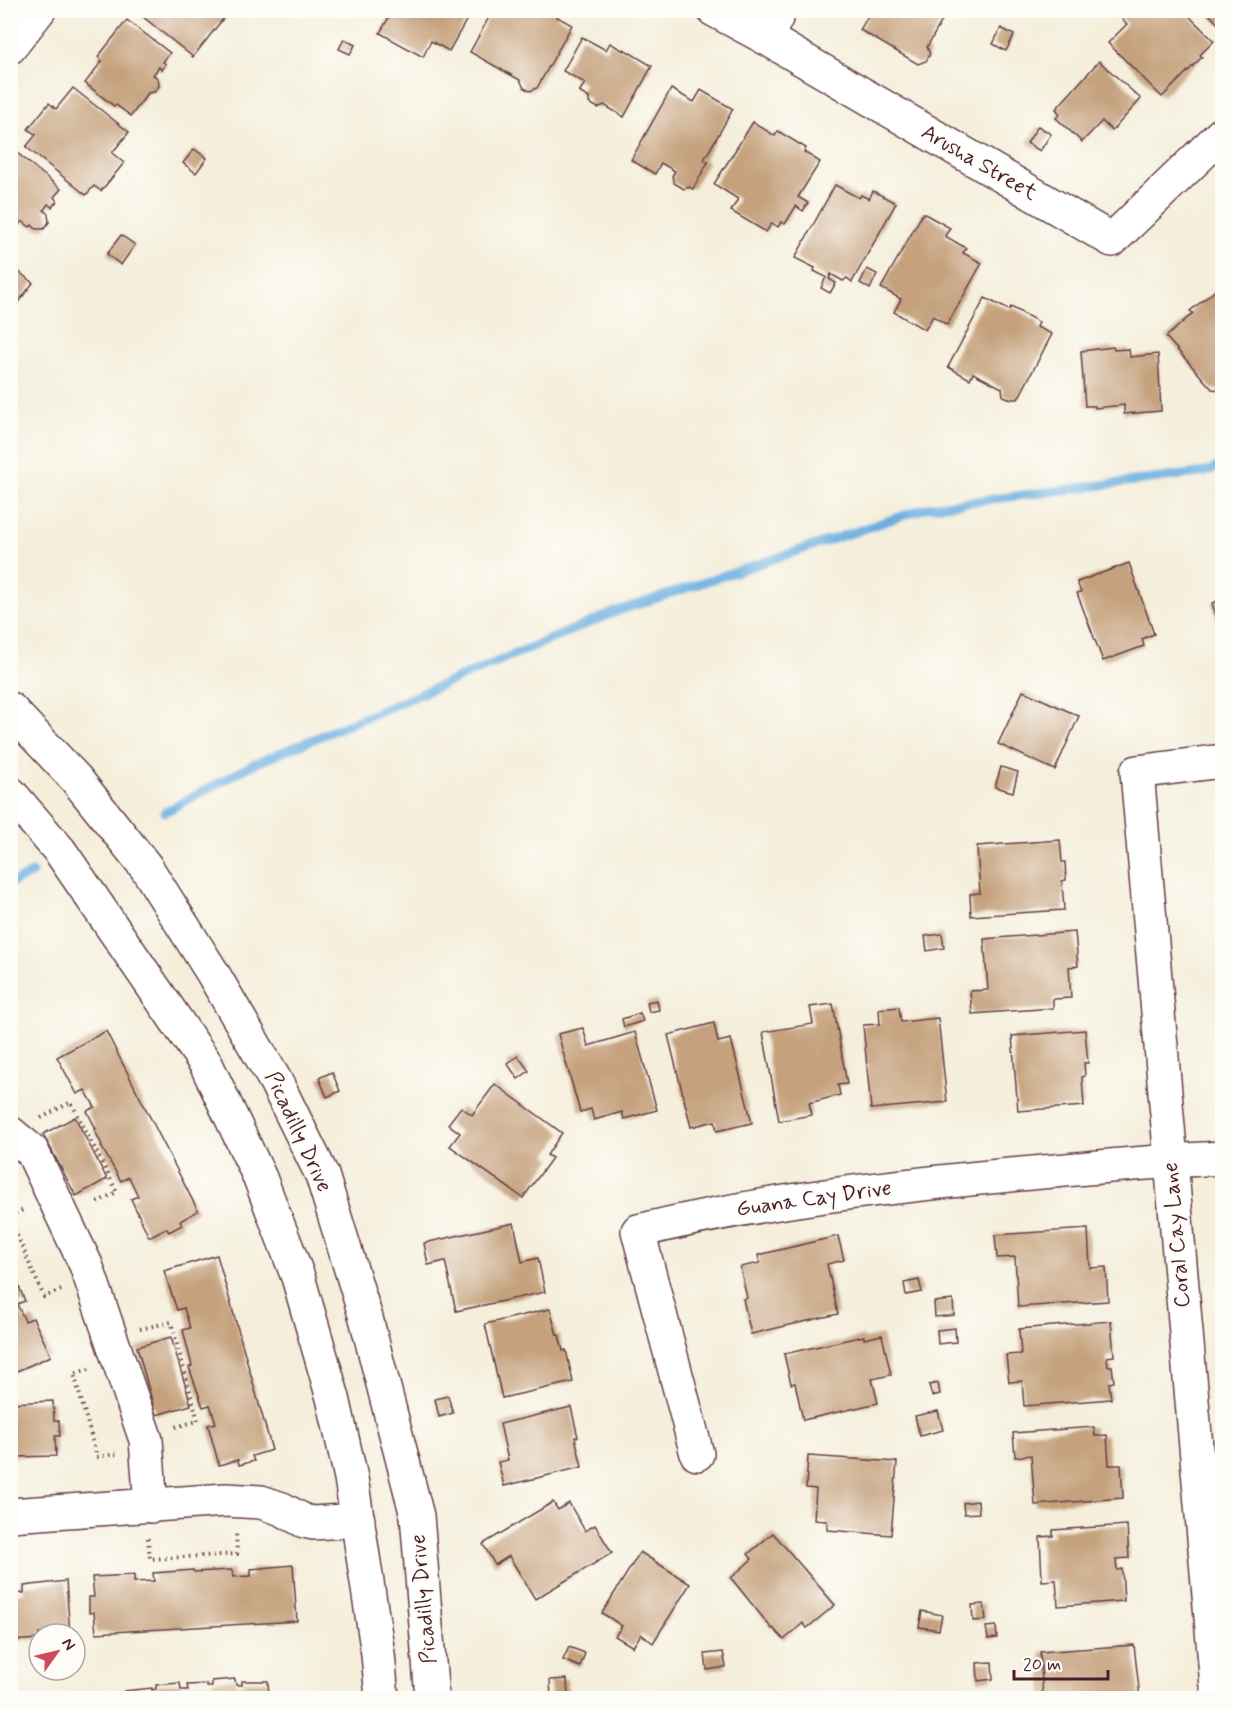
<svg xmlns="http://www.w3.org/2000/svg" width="1233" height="1709" viewBox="0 0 1233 1709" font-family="Mynerve,sans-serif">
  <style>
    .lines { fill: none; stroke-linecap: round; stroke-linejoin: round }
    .stream { stroke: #6aaee0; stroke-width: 9 }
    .building { fill: #c5a17d }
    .minor-casing { stroke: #643e45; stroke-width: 36 }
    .path { stroke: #643e45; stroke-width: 4; stroke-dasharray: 1.5 4.5; stroke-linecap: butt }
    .minor { stroke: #fff; stroke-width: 33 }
    .labels { text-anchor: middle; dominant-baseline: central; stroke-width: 4.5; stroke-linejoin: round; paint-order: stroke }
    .street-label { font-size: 22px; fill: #4a1f2b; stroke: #fdfcf7 }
  </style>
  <rect width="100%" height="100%" fill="#fdfcf7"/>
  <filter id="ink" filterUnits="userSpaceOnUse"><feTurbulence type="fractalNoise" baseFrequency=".0167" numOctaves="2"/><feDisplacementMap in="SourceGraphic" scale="12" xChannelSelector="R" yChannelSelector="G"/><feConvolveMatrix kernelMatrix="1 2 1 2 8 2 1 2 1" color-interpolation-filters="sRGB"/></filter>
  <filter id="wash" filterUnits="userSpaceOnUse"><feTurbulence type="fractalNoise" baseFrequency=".008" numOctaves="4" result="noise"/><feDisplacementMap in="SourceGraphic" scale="24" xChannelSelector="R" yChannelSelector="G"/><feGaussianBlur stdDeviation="1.35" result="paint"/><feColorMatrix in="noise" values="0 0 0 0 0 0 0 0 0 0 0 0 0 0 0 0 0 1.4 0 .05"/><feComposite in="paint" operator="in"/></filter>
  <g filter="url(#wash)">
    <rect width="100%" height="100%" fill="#f4eeda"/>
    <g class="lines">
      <!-- stream -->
      <g class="stream">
        <path d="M165,812L254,764L615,612L929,507L1206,472L1222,465"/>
        <path d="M10,884L32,873"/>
      </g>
    </g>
    <g id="blocks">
      <!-- building -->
      <g class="building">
        <path d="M138,10H230L193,57L137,12Z"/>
        <path d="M385,10H472L449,51L431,41L423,57L380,33L389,17L383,14Z"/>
        <path d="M493,10H552L558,14L557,17L572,25L537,88L530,91L524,88L520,80L470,52Z"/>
        <path d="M859,10H948L927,47L930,54L926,61L918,64L860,30L868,16Z"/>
        <path d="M1124,10H1183L1214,41L1200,55L1202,57L1162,97L1108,43L1127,24L1119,16Z"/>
        <path d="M1205,10H1222V22L1219,25Z"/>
        <path d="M127,20L170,53L163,62L166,64L162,70L159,67L153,75L158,78L159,86L154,92L148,93L131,116L116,105L114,106L85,83L102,61L98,57Z"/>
        <path d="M1001,28L1014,35L1006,51L993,44Z"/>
        <path d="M582,37L606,50L610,43L624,51V49L652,66L624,117L604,105L598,108L589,103V98L579,92L585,83L563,71Z"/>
        <path d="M344,39L355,45L350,54L339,49Z"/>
        <path d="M1099,61L1141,99L1112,131L1102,121L1082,142L1056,118L1060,114L1056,109Z"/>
        <path d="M73,88L129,132L112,153L124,163L101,191L94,186L86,195L26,147L36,135L28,129L49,103L56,109Z"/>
        <path d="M671,89L694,102L701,90L733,109L704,160L708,162L693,189L689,187L684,189L674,183L672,176L675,171L661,163L655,174L631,160Z"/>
        <path d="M753,122L775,136L778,131L806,148L804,152L820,162L798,197L808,203L803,211L796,206L785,224L781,222L778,227L772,223L766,232L731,211L738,199L714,184Z"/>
        <path d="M1038,126L1051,134L1040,151L1027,143Z"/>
        <path d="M194,149L207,158L196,173L183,163Z"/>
        <path d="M16,152L61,189L54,197L57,201L52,207L48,204L44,210L48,214L49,222L44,229H36L32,225L30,227L22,221L10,236V159Z"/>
        <path d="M835,185L859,198L861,195L869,199L873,191L896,203L852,282L847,278L843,281L831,274L829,279L836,283L830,293L821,288L826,277L814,271L815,268L795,258Z"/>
        <path d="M923,213L950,228L945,236L966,248L963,253L982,263L947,325L933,316L925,330L894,312L901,299L881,288Z"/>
        <path d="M121,235L135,245L121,265L107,254Z"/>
        <path d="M10,265L33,283L10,313Z"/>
        <path d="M867,269L877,274L870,289L860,283Z"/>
        <path d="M1222,285V388L1220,390L1212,389L1166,337L1193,313L1190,311Z"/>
        <path d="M985,298L1009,310L1011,307L1039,322L1037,327L1052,334L1018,399H1011L1003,396L1002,388L973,373L970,379L948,367Z"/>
        <path d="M1113,347L1114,350L1129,349L1130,357L1158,354L1161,411L1124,414V405L1095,408V406H1085L1081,351Z"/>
        <path d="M1129,563L1154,634L1142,639L1144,646L1103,661L1077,593L1081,592L1077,582Z"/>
        <path d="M1222,600V637L1212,603Z"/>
        <path d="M1023,691L1079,716L1055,770L998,744Z"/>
        <path d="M1001,767L1018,772L1013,792L995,787Z"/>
        <path d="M1060,840L1062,862H1065L1066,880L1062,881L1064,910L971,916L970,894L980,893L977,846Z"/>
        <path d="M1075,932L1078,966L1069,967L1071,998L1053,999V1008L972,1014L970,991L988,990L984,939Z"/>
        <path d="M942,934L944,948L927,951L925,936Z"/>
        <path d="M657,1000L659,1010L649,1012L647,1002Z"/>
        <path d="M833,1004L847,1084L838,1085L840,1095L809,1103L812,1115L779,1121L763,1032L813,1024L810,1007Z"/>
        <path d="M899,1007L901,1022L938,1018L947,1102L871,1109L863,1025L880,1024L879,1009Z"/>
        <path d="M640,1013L643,1021L624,1027L622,1019Z"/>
        <path d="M714,1023L718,1042L731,1039L752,1123L717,1131L715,1121L691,1127L668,1035Z"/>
        <path d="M583,1028L588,1046L635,1032L657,1110L624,1119L622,1112L594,1120L591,1109L580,1112L558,1034Z"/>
        <path d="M1085,1030L1088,1063H1084L1085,1076L1082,1077L1084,1106L1018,1111L1012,1036Z"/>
        <path d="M106,1031L198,1211L180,1221L182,1225L169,1232L166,1228L149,1237L131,1199L138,1196L129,1177L121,1181L101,1146L102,1145L94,1129H96L87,1111L95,1107L85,1090L77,1094L57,1057Z"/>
        <path d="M518,1056L529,1071L518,1079L507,1063Z"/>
        <path d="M332,1072L340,1091L327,1097L319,1078Z"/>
        <path d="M495,1084L562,1133L547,1155L552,1158L523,1198L450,1146L460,1133L448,1124L461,1107L472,1115Z"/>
        <path d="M75,1117L107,1179L76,1196L43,1134Z"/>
        <path d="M514,1223L522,1262L538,1258L545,1292L456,1311L445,1261L428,1265L424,1243Z"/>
        <path d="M1088,1229L1090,1268L1106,1267L1108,1301L1018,1307L1015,1257L997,1258L995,1235Z"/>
        <path d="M838,1236L844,1260L827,1264L838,1314L751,1334L743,1299L747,1298L740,1267L760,1263L758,1255Z"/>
        <path d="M217,1255L272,1450L252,1456L254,1461L239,1465L238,1460L219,1465L208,1425L216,1423L210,1405L203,1407L189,1367L192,1366L183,1330L190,1328L184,1308L177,1310L164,1271Z"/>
        <path d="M10,1265L25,1301L17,1304L25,1321L33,1318L51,1356L10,1374Z"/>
        <path d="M919,1280L922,1292L906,1295L904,1283Z"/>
        <path d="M953,1300L954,1315L935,1317L934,1302Z"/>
        <path d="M550,1309L557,1335H559L563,1351L566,1350L573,1382L502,1398L485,1324Z"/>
        <path d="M1111,1321L1114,1356L1107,1357L1108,1366H1112L1114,1382L1109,1383L1111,1399L1024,1406L1022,1381L1009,1382L1006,1355L1021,1354L1019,1329Z"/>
        <path d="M955,1328L956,1342L938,1344L937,1330Z"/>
        <path d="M882,1335L891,1375L872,1379L878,1403L803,1420L795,1383L791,1384L784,1354L864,1336V1339Z"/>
        <path d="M171,1337L191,1405L156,1415L137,1347Z"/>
        <path d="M938,1383L940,1394L932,1396L929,1385Z"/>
        <path d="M448,1396L453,1413L439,1417L435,1399Z"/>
        <path d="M53,1401L54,1421H59L60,1436H55L56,1456L14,1457L13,1448H10V1403Z"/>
        <path d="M571,1407L578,1437H575L582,1467L504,1486L498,1462L508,1460L500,1424Z"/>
        <path d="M938,1411L943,1430L920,1436L915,1416Z"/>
        <path d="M1094,1427L1095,1436L1107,1435L1109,1465H1121L1123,1498L1035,1505L1031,1455L1015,1457L1013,1433Z"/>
        <path d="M808,1456L897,1462L891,1535L827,1530V1521L814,1520L816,1489L806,1488Z"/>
        <path d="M978,1501L979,1513L964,1514L963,1503Z"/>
        <path d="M553,1502L558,1510L569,1503L585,1531L595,1525L612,1553L535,1599L509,1556L495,1565L483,1544Z"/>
        <path d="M1127,1525L1129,1558L1116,1559L1117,1570L1122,1569L1124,1601L1058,1606L1056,1580L1042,1581L1040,1537L1053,1536V1530Z"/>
        <path d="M773,1533L835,1605L807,1628L803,1623L784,1640L773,1628L772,1629L731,1578L752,1559L748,1554Z"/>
        <path d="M640,1552L690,1584L653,1643L641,1634L633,1647L615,1636L622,1626L602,1613Z"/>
        <path d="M293,1565L297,1621L96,1633L94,1612L89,1613V1597H94L92,1577L134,1575V1582L154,1581L153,1573L193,1570L194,1572L232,1570L233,1577L251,1576V1569Z"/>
        <path d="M66,1581L70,1634H39V1639L10,1641V1594L24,1593V1586Z"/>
        <path d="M984,1604L986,1620L973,1621L972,1605Z"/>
        <path d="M922,1611L942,1615L939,1630L919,1627Z"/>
        <path d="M996,1626L997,1638L988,1639L986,1627Z"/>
        <path d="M1134,1645L1140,1698H1043L1040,1652Z"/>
        <path d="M569,1647L585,1653L580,1667L563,1660Z"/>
        <path d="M723,1652L726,1667L707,1670L705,1654Z"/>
        <path d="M992,1662L993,1679L978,1681L977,1663Z"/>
        <path d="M235,1679L236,1685H242V1681H268L269,1698H125L124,1691L152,1688V1690L156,1689V1685L180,1683L181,1690H188L187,1685L207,1684V1687H212V1681Z"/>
        <path d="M567,1679L568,1698H551L550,1680Z"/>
      </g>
    </g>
  </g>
  <g filter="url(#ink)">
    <use href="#blocks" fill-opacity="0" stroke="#643e45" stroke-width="1.5"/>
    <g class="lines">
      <defs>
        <g id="minor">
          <path d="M714,10L766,38L1112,240L1222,134"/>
          <path d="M766,38L780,10"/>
          <path d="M10,47L39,10"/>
          <path d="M10,709L76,779L146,867L212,972L276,1082L322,1175L366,1318L417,1516L432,1698"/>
          <path d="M10,793L60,851L206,1064L260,1178L298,1277L333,1398L351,1478L378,1654L382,1698"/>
          <path d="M10,1133L32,1151L86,1265L146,1440L151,1506"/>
          <path d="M697,1454L638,1231C760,1201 885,1187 1010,1175C1081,1169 1151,1161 1222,1158"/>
          <path d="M10,1515L226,1500L261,1502L282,1509L304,1521L313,1523L358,1520"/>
          <path d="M1218,1698L1137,772L1222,761"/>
        </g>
      </defs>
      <!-- minor casing -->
      <use href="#minor" class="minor-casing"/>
      <!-- path -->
      <g class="path">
        <path d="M41,1118L71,1102L117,1192L94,1204"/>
        <path d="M10,1216L23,1210"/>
        <path d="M10,1219L44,1297L61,1290"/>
        <path d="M140,1329L171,1322L198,1421L175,1427"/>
        <path d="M89,1369L74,1374L97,1457L116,1454"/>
        <path d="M148,1538L150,1559L237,1554L236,1531"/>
        <path d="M115,1693L116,1698"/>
      </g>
      <!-- minor -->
      <use href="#minor" class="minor"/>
    </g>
  </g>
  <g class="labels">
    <!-- street labels -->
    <g class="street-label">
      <text transform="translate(979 163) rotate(30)">Arusha Street</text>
      <text transform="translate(298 1132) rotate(65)">Picadilly Drive</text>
      <text transform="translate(814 1199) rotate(-8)">Guana Cay Drive</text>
      <text transform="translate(1177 1235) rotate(-95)">Coral Cay Lane</text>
      <text transform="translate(424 1599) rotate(-95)">Picadilly Drive</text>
    </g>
  </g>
  <!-- margin -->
  <rect width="1233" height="1709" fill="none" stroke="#fdfcf7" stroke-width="36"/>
  <!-- north arrow -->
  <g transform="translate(57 1652) rotate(56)"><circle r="28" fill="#fdfcf7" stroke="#b5a4a5" stroke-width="1.5"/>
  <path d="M0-4.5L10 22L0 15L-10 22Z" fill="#d1495b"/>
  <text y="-9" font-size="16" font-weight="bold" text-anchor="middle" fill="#4a1f2b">N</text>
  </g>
  <!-- scale -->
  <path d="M1014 1670v9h94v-9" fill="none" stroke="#4a1f2b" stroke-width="3"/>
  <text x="1023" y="1670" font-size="18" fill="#4a1f2b" stroke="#fdfcf7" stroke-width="4.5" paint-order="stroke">20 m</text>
</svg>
